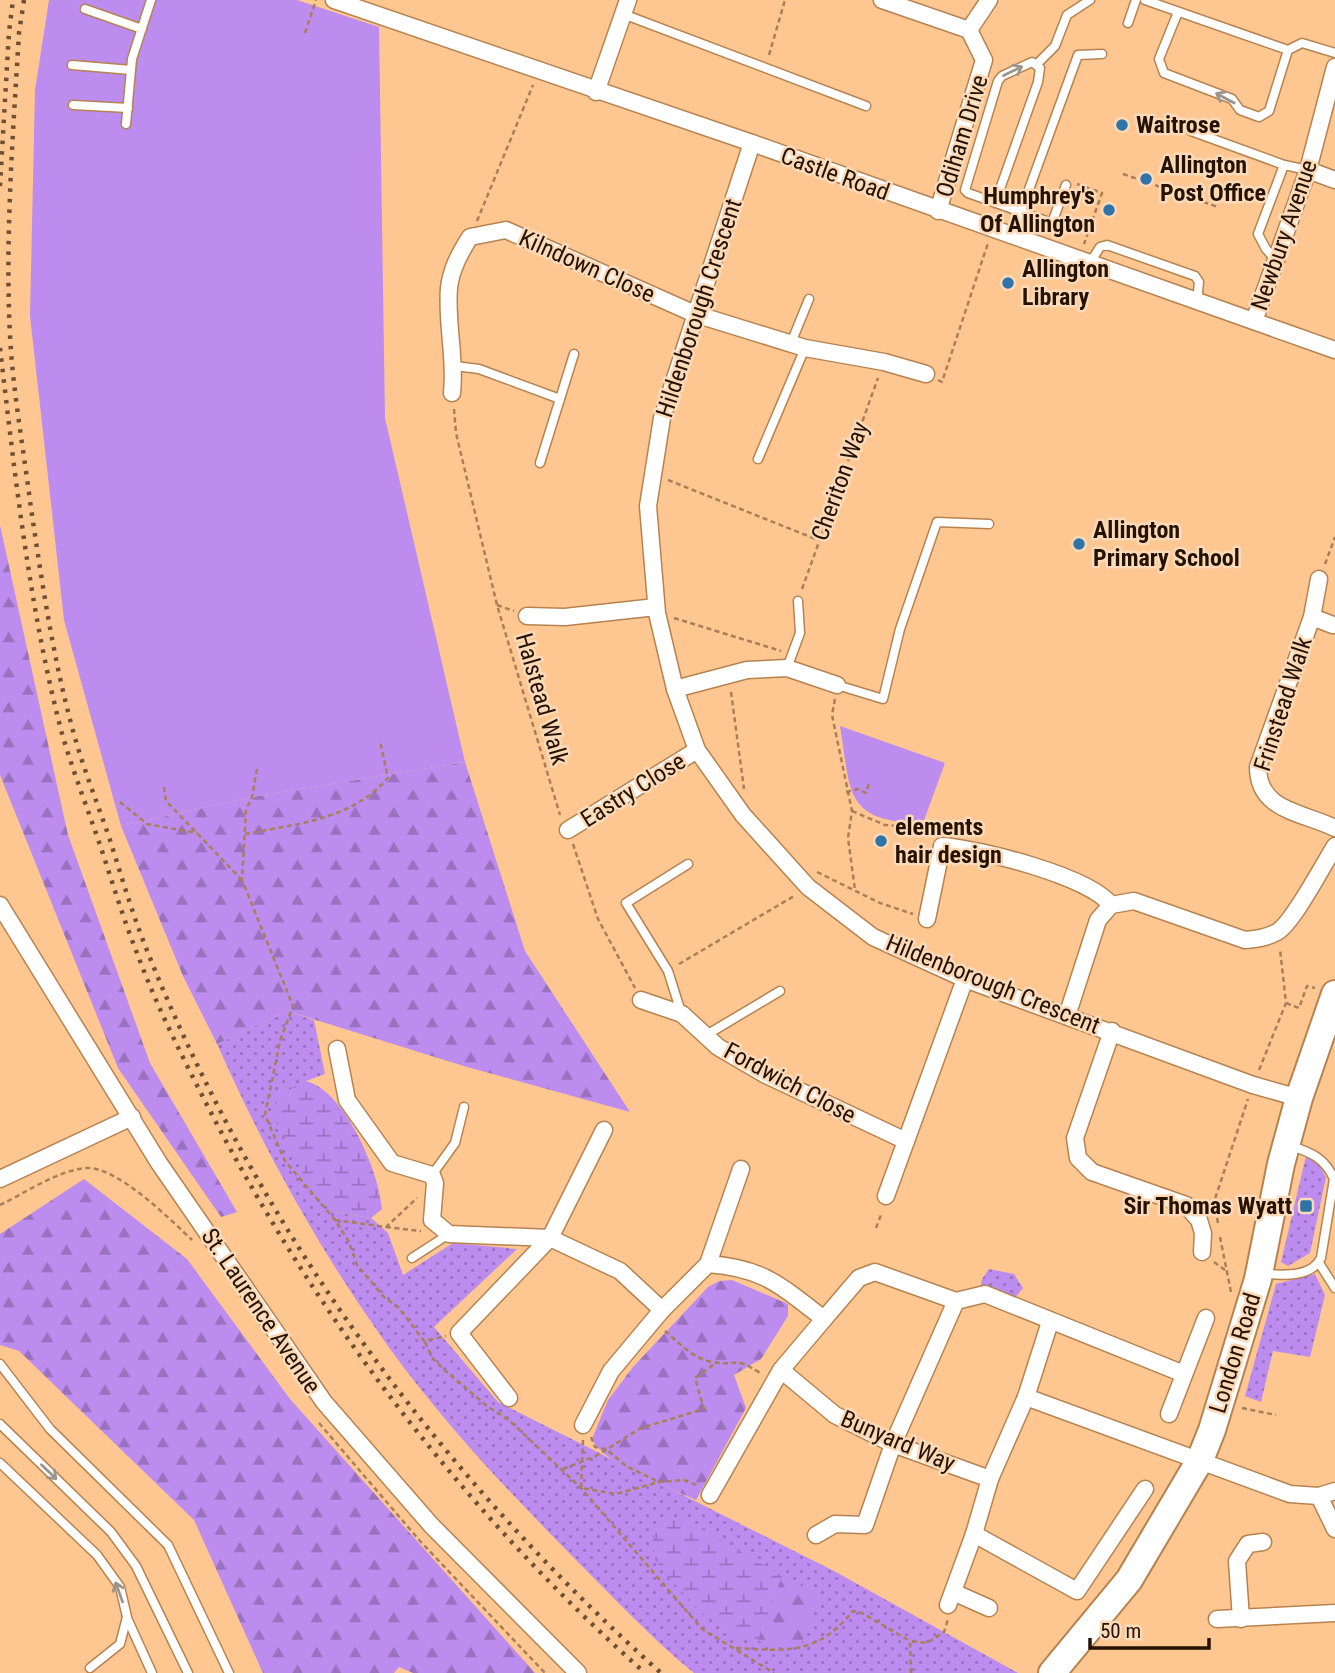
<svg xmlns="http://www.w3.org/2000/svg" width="1335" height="1673" viewBox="0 0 1335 1673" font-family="'Roboto Condensed',sans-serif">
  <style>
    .grass { fill: url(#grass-dots) }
    .forest { fill: url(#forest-firs) }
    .wetland { fill: url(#wetland-marsh) }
    .park { fill: #bc8cef }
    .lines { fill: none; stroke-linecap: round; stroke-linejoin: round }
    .service-casing { stroke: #b68350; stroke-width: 11 }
    .minor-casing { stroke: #b68350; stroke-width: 19 }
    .primary-casing { stroke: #b68350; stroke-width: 30 }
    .path { stroke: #a87f58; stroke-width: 2.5; stroke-dasharray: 5 3.5; stroke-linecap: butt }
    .service { stroke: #fff; stroke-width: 8 }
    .minor { stroke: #fff; stroke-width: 16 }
    .primary { stroke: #fff; stroke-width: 26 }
    .rail { stroke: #705032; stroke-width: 4.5; stroke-dasharray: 3.5 7; stroke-linecap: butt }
    .oneway { stroke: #9d948c }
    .poi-dot { fill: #2f74a9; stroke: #fbdaba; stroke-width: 2.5 }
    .labels { text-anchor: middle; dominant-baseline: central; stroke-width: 5; stroke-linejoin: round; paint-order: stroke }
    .poi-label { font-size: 24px; font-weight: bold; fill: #261200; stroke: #fbdaba; text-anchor: start }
    .street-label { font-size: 24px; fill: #261200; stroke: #fbdaba }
  </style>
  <defs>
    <pattern id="grass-dots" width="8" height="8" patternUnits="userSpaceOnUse" patternTransform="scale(1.75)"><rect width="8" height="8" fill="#bc8cef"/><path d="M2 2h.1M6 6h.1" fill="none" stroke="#9971bf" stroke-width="1.8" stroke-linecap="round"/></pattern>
    <pattern id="forest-firs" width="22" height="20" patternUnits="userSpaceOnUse" patternTransform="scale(1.75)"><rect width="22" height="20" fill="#bc8cef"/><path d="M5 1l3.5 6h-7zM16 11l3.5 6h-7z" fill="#9971bf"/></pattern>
    <pattern id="wetland-marsh" width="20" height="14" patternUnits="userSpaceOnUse" patternTransform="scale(1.75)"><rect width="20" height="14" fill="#bc8cef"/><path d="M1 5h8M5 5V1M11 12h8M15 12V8" fill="none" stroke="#9971bf"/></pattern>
  </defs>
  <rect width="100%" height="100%" fill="#fec792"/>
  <!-- grass -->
  <g class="grass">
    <path d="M287,1011L314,1020L325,1074L306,1081V1175L335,1212L371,1218L388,1233L403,1275L453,1243L517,1249L434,1327L498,1402L834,1571L1018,1673H694C651,1638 614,1598 575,1559C504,1487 431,1410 374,1326C312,1237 261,1143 217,1044Z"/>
    <path d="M1306,1156L1317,1161L1326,1177L1310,1253L1288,1266L1281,1262Z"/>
    <path d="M989,1269L1014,1274L1023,1288L1014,1299L980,1291L982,1279Z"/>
    <path d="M1315,1274L1325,1295L1310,1357L1273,1351L1261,1402L1245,1396L1276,1284Z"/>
  </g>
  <!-- forest -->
  <g class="forest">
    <path d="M0,525L68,835L150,1063L237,1212L221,1217L118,1068L0,775Z"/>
    <path d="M465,762L525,951L630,1112L467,1067L287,1011L217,1044L183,976L121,826L252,797Z"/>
    <path d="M84,1179L187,1259L290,1399L535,1673H413L399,1667L394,1673H263L194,1520L19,1351L0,1345V1234Z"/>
    <path d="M732,1280L788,1304V1316L761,1359L734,1375L746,1408L696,1500C671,1488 602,1463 592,1439L608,1400L633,1367L708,1287L719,1281Z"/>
    <path d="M782,1576L821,1596L800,1647H772L758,1640Z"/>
  </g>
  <!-- wetland -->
  <g class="wetland">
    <path d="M306,1081C345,1091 379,1171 382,1209L371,1218L335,1212L305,1175L273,1117C273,1095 289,1090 306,1081Z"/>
    <path d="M673,1518L693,1524L782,1576L758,1640H739L702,1613L667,1576L655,1560L653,1539L659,1525Z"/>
  </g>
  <!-- park -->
  <g class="park">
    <path d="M49,0H297L379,27L385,418L465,762L252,797L121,826L64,620L30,316L35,90Z"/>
    <path d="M840,726L945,763L923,823C844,822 851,793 840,726Z"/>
  </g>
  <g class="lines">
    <defs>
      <g id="service">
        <path d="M1145,0L1288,50L1302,43L1335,53"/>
        <path d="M85,9L142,29"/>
        <path d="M1178,12L1159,59L1164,73L1232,99L1240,110L1259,117L1269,111L1288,50"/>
        <path d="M623,14L866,106"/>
        <path d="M1128,23L1136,0"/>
        <path d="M1037,64L1055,46L1067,15L1090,0"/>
        <path d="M72,65L131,70"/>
        <path d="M73,105L128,108"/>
        <path d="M126,124L132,59L151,0"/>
        <path d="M1191,131L1284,165"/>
        <path d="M995,203L1038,82L1040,68L1032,62L1002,76L998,81L965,190L968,193L1052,223L1066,185"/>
        <path d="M1012,236L1078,55L1102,54"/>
        <path d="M1275,259L1266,249L1258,234L1284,165L1308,170"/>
        <path d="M1090,263L1100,247L1107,245L1195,276L1199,282L1197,302"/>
        <path d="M791,343L809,299"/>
        <path d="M455,366L479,369L560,399"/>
        <path d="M758,459L805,348"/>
        <path d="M540,463L574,354"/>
        <path d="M787,668L800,633L798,601"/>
        <path d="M837,685L883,699L900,629L937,522L989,524"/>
        <path d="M681,1012L668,971L626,903L688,864"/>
        <path d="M708,1034L780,991"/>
        <path d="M432,1175L455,1143L464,1107"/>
        <path d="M412,1258L449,1234"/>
        <path d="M1319,1263L1335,1288"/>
        <path d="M1263,1274C1283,1275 1311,1278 1321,1258L1334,1179C1325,1157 1309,1152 1289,1145"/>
        <path d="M0,1364L50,1429L168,1545L229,1673"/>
        <path d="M0,1424L111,1532L136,1566L188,1673"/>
        <path d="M0,1463L97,1555L120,1587L127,1617L120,1644L90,1668"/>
        <path d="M127,1618L152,1673"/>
      </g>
      <g id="minor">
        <path d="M334,0L752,143L1335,350"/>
        <path d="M882,0L969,30L984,60L938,211"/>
        <path d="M969,30L989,0"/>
        <path d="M596,92L628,0"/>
        <path d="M752,143L662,418L648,506L657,613L675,689L697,750L743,815L808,887L873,937L965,979L1253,1085L1299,1098"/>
        <path d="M1308,170L1335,180"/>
        <path d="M1254,321L1308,170L1335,67"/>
        <path d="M452,393C456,358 446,323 449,288C451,269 460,253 470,237L506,230L695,314L805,348L884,362L926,374"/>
        <path d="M1319,579L1312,617L1258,767C1258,811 1302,812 1335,828"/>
        <path d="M527,616L565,617L656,607"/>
        <path d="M1312,617L1333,625"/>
        <path d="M675,689L747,670L787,668L837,685"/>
        <path d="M568,830L697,750"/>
        <path d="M0,905L159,1163L324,1402L431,1525L578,1673"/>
        <path d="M927,919L942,846C980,849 1089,876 1111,905"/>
        <path d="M641,1000L682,1014L718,1047L766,1075L906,1141"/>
        <path d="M1067,1016L1098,920L1111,905L1134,901L1245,940C1256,939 1266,938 1277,932C1293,923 1323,865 1335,846"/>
        <path d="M1112,1031L1075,1138L1078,1158L1092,1172L1186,1205L1199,1220L1203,1233L1202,1252"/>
        <path d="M337,1049L347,1100L392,1163L432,1175L435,1183L432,1220L449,1234L550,1238L620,1271L662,1310L708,1264C764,1268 781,1286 824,1319L781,1370L835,1415L893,1444L990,1479L1026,1397L1290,1494L1319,1496L1335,1491"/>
        <path d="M0,1179L132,1117"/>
        <path d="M886,1196L965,979"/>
        <path d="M708,1264L741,1169"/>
        <path d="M824,1319L859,1278L875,1272L956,1301L985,1294L1184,1374"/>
        <path d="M1026,1397L1050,1322"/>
        <path d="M509,1398L459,1333L550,1238L604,1130"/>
        <path d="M1169,1414L1206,1318"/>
        <path d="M583,1425L611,1371L662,1310"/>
        <path d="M990,1479L974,1534L1077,1591L1145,1489"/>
        <path d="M710,1495L781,1370"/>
        <path d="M1319,1496L1335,1529"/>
        <path d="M816,1535L835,1524L865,1525L893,1444L956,1301"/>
        <path d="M953,1592L989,1608"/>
        <path d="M948,1605L974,1534"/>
        <path d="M1217,1619L1335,1613"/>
        <path d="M1241,1619L1237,1561L1248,1544L1263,1542"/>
      </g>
      <path id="primary" d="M1052,1673L1129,1580L1200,1460L1212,1430L1258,1279L1281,1164L1299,1098L1335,994"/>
    </defs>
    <!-- service casing -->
    <use href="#service" class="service-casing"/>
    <!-- minor casing -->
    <use href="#minor" class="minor-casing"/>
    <!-- primary casing -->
    <use href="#primary" class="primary-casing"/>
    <!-- path -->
    <g class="path">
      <path d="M305,33L316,0"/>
      <path d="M769,55L785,0"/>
      <path d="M1123,174L1218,207"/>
      <path d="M1077,184L1102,193L1084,244"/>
      <path d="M477,221L533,85"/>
      <path d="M938,380L942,382L988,243"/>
      <path d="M454,409L456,433L497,605L560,815"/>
      <path d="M668,480L818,540"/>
      <path d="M1325,564L1335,537"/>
      <path d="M802,589L878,378"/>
      <path d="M497,605L514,611"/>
      <path d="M674,618L781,651"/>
      <path d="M731,692L744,789"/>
      <path d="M835,699L832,715L852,811L848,838L855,890"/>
      <path d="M257,769L252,797L246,810L242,880L293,1006L280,1041L265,1115L285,1161L335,1220L349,1242L357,1265L384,1297L398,1307L424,1341L446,1336"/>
      <path d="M164,787L166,801L242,880"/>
      <path d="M846,792L858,789L866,793L869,783"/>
      <path d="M120,802L147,824L197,833"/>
      <path d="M852,811L885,825L934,828L936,833"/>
      <path d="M245,834C295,824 352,820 388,778L380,741"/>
      <path d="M573,844L598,919L635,988"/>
      <path d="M817,872L880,903L913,914"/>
      <path d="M679,964L794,896"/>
      <path d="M1286,1003L1299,1008L1307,986L1315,988"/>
      <path d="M1259,1070L1286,1003L1280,949"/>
      <path d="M0,1205C25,1193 57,1171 85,1168C116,1165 171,1220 192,1240"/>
      <path d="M335,1220L386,1227L417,1198"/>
      <path d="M1218,1223L1214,1202L1248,1099"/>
      <path d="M386,1227L421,1231"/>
      <path d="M876,1228L882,1212"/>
      <path d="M1220,1237L1231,1292"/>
      <path d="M1214,1262L1225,1270"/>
      <path d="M665,1331C679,1343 694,1359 712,1362C737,1367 733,1355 760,1373"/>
      <path d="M425,1342L433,1359L448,1373L487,1406L510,1421L581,1488L702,1629L774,1673"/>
      <path d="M1242,1408L1276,1415"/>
      <path d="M319,1423L420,1541L545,1673"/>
      <path d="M591,1437L595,1447L606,1449L626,1466L659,1482"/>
      <path d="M583,1440L581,1488L616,1494L659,1482L684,1480L699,1486"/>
      <path d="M563,1469L596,1456L641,1428L704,1409L695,1378L717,1362"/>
      <path d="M736,1648C788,1651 817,1655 853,1611L862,1613L910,1641"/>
      <path d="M911,1673L910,1641L927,1643L944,1632L948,1619"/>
    </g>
    <!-- service -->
    <use href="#service" class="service"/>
    <!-- minor -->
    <use href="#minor" class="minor"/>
    <!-- primary -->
    <use href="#primary" class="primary"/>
    <!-- rail -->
    <g class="rail">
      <path d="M24,0L19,33C13,134 5,235 10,336C13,391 23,446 30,501C41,576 52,653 72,727C82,765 97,802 110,840C122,878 133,916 148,953C258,1229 440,1476 661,1673"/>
      <path d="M0,186L9,32L13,0"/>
      <path d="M0,348C15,475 29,606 61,730C72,769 87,807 100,845C112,881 123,918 137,953C156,1005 182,1056 207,1105C317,1319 465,1513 645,1673"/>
    </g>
  </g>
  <!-- one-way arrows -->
  <defs><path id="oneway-shaft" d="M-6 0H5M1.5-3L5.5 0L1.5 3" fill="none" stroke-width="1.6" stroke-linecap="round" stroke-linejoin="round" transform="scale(1.75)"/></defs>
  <g class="oneway">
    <use href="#oneway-shaft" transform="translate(1013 71) rotate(-26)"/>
    <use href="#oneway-shaft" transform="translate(1225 98) rotate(-152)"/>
    <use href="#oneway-shaft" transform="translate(49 1472) rotate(44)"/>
    <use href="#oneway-shaft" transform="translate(119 1592) rotate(-110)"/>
  </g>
  <!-- markers -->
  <g class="poi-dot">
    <circle cx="1122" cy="125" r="7"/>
    <circle cx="1146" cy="179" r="7"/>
    <circle cx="1109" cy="210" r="7"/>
    <circle cx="1008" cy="283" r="7"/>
    <circle cx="1079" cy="544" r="7"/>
    <circle cx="881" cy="841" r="7"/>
    <rect x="1299" y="1199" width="14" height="14" rx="3.5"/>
  </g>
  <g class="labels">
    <!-- poi labels -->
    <g class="poi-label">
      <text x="1136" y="125">Waitrose</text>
      <text x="1160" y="165">Allington<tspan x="1160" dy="28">Post Office</tspan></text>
      <text x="1095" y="196" text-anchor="end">Humphrey's<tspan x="1095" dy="28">Of Allington</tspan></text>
      <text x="1022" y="269">Allington<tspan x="1022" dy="28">Library</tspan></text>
      <text x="1093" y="530">Allington<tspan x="1093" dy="28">Primary School</tspan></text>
      <text x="895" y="827">elements<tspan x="895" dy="28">hair design</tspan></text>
      <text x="1292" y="1206" text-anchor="end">Sir Thomas Wyatt</text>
    </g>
    <!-- street labels -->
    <g class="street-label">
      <text transform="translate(962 136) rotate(-73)">Odiham Drive</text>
      <text transform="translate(835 174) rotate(20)">Castle Road</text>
      <text transform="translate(1284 235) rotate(-71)">Newbury Avenue</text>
      <text transform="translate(587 266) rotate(24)">Kilndown Close</text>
      <text transform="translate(699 308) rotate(-72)">Hildenborough Crescent</text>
      <text transform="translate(840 481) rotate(-70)">Cheriton Way</text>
      <text transform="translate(542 699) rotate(74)">Halstead Walk</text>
      <text transform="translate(1283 704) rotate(-72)">Frinstead Walk</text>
      <text transform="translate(633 790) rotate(-32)">Eastry Close</text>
      <text transform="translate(993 984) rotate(22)">Hildenborough Crescent</text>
      <text transform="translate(790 1083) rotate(28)">Fordwich Close</text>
      <text transform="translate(261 1311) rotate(56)">St. Laurence Avenue</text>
      <text transform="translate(1235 1353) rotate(-73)">London Road</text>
      <text transform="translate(898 1441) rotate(23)">Bunyard Way</text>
    </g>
  </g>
  <!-- scale -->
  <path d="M1090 1638v10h119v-10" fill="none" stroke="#261200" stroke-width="3.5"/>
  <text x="1100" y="1638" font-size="21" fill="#261200" stroke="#fbdaba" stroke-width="5" paint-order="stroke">50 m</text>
</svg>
